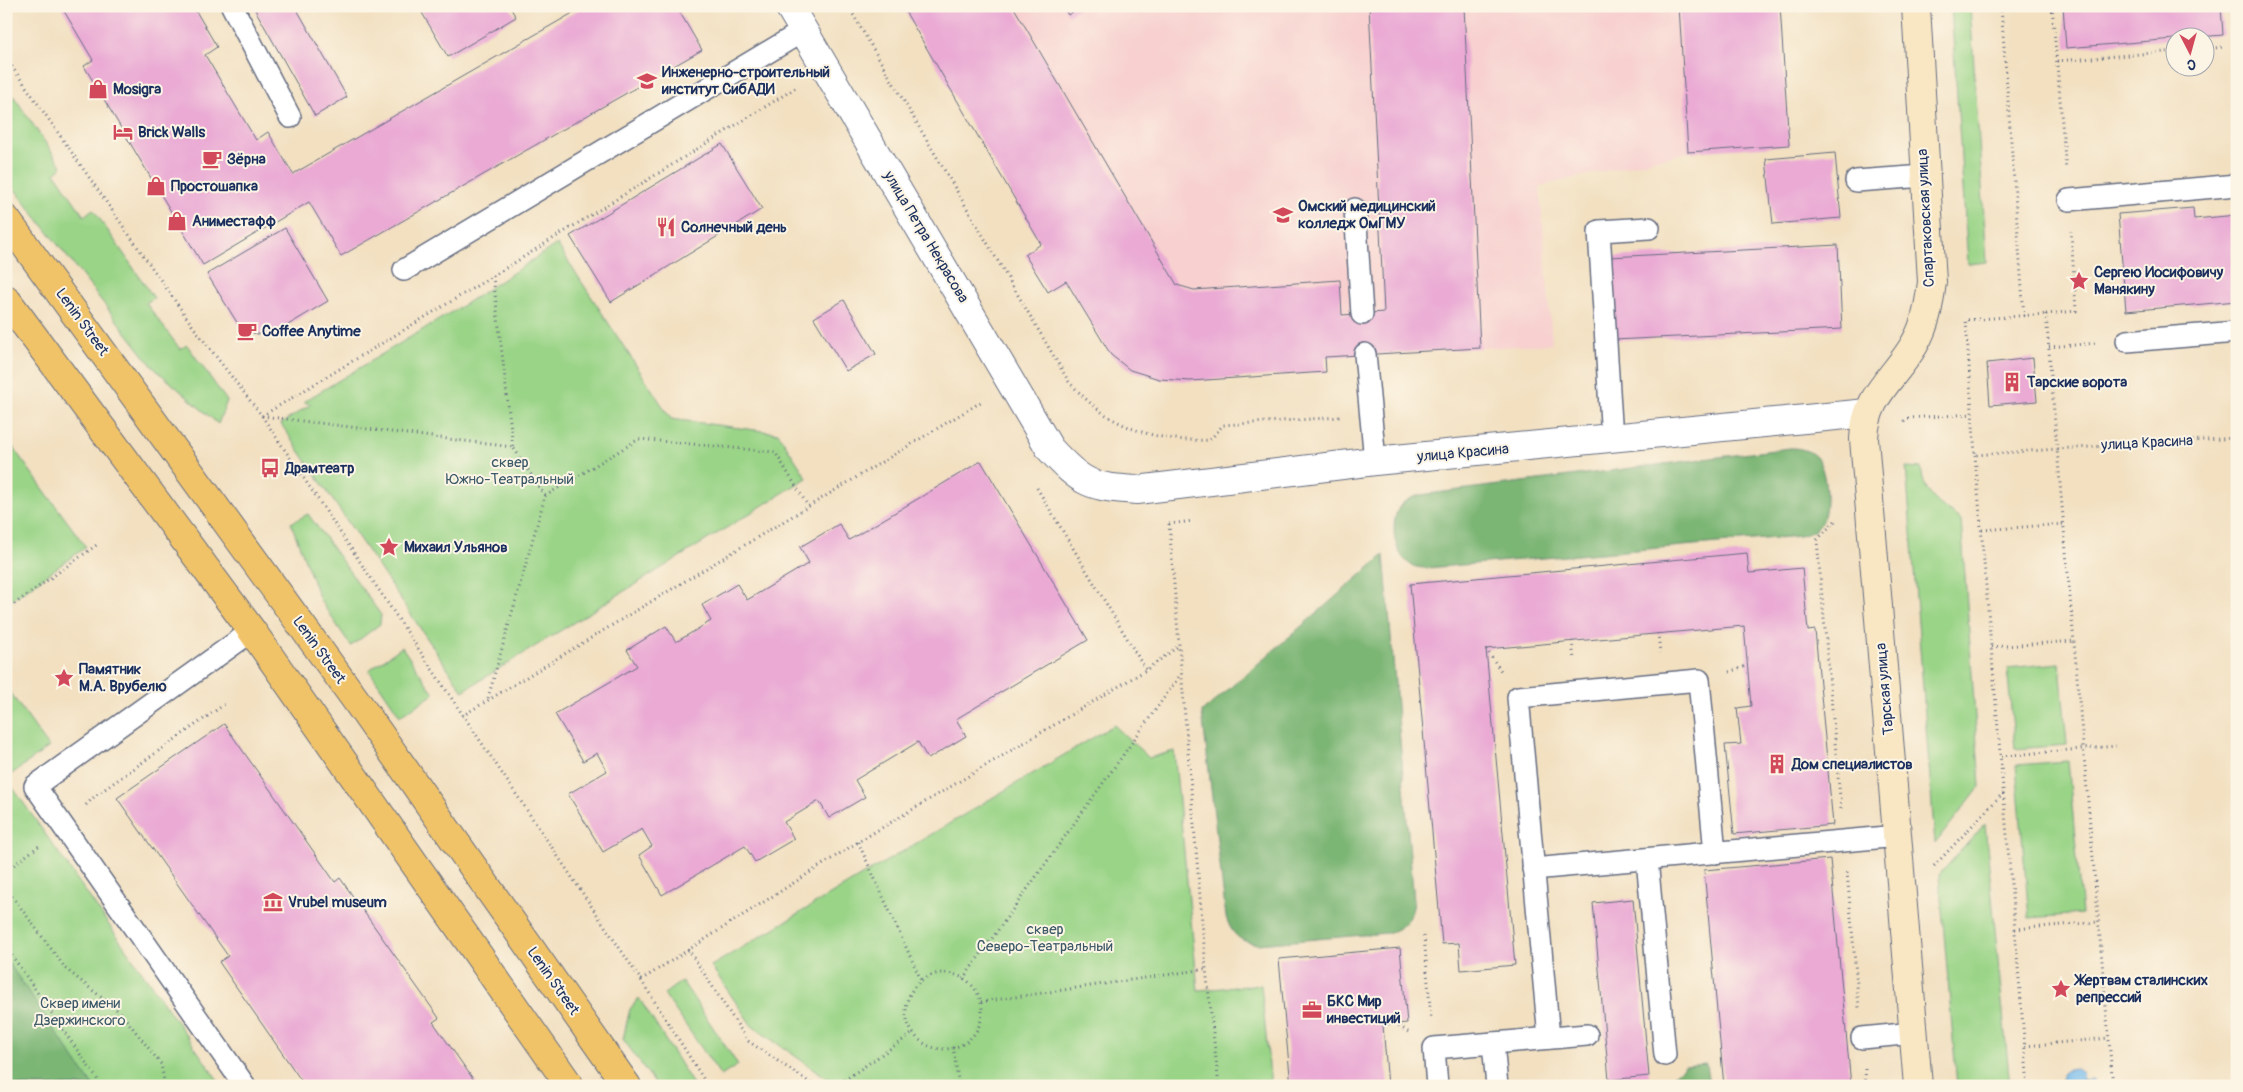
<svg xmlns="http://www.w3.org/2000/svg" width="2243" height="1092" viewBox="0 0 2243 1092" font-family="Pangolin,sans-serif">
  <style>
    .built { fill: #f7d0cf }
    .green { fill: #9ad487; stroke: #5a8272 }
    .forest { fill: #7bb674; stroke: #4b7269 }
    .water { fill: #76bced; stroke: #4876a6 }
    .building { fill: #eaaad4 }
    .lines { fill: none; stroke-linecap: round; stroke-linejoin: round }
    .lane-casing { stroke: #666d81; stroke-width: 24 }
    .street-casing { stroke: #666d81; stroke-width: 30 }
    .secondary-casing { stroke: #666d81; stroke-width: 30 }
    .primary-casing { stroke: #666d81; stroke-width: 30 }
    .path { stroke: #666d81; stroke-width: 3; stroke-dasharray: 1 4; stroke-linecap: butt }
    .lane { stroke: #fff; stroke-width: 21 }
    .street { stroke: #fff; stroke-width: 28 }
    .secondary { stroke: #f9e7c3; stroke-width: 28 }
    .primary { stroke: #f1c369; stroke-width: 28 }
    .labels { text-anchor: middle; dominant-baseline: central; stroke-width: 4; stroke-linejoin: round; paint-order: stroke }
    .poi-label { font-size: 15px; font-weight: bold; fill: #1b2f5e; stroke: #fcf5e5; text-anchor: start }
    .street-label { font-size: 15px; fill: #1b2f5e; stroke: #fcf5e5 }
    .park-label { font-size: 15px; fill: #3b5868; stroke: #fcf5e5 }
  </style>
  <rect width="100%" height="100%" fill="#fcf5e5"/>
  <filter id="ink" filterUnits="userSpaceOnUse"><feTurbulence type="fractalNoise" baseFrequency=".02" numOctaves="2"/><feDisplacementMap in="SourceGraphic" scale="10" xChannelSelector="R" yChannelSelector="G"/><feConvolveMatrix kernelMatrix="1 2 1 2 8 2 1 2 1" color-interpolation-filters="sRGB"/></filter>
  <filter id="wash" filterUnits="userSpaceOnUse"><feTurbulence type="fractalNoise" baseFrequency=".0096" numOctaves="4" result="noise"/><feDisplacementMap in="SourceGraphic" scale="20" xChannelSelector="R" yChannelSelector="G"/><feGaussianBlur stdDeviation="1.12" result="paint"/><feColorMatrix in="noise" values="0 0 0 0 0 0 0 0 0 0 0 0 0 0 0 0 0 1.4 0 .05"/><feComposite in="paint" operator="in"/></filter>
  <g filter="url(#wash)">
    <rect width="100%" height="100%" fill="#f2e0c1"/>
    <!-- built -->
    <path class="built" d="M902,6H1780L1789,145L1688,152L1540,186L1552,344L1325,357L1326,372L1191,381L1159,379L1130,370L1111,355L1066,282L1048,292L1025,255L1041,244Z"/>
    <!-- green -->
    <g class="green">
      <path d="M1951,6H1970L1987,262L1968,264Z"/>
      <path d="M6,85L62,167L55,173L84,216L93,209L154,298L146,303L180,349L187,345L227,401L218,424L153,367L6,178Z"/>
      <path d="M557,244L671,419L778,433L807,478L463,691L281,424L311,404L303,402L465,304Z"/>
      <path d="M6,438L86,547L6,604Z"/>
      <path d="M1906,467L1921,468C1925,497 1938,503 1961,520L1980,786L1935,844Z"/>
      <path d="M308,514L381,615L380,624L351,646L320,600L291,523Z"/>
      <path d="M402,647L434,694L400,716L369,670Z"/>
      <path d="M2060,663L2067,745L2015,749L2007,668Z"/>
      <path d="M6,687L49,747L6,778Z"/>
      <path d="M1114,725L1149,758L1174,751L1198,990L1261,985L1271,1086H838L752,1026L711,966Z"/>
      <path d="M2068,761L2082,914L2029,918L2016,765Z"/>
      <path d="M6,778L222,1086H6Z"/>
      <path d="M1985,824L2010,1086H1957L1939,875Z"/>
      <path d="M682,981L738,1065L721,1076L664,994Z"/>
      <path d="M639,998L694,1086H657L623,1039L630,1009Z"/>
    </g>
    <!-- forest -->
    <g class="forest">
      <path d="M1790,448C1800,448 1809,450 1816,457C1827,469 1830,512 1820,525C1815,532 1807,534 1799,536L1427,568C1419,568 1412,567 1406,561C1393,549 1390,521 1400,506C1405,500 1413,497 1420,495Z"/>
      <path d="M1384,555L1414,901C1412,919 1404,928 1387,933L1258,944C1240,942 1232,935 1226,917L1202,712Z"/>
      <path d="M6,959L93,1086H6Z"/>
      <path d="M1706,1064L1709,1086H1661L1685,1066Z"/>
    </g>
    <!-- water -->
    <path class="water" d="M2075,1068L2082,1073L2083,1080L2093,1079L2094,1086H2050V1083L2062,1082V1073L2068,1069Z"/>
    <g id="blocks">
      <!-- building -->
      <g class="building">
        <path d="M61,6H171L174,12L183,6H193L217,47L205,55L256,140L268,132L293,174L578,10L576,6H676L702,50L341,256L309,202L203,265L84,66L93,60Z"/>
        <path d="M253,6H295L347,97L315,116Z"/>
        <path d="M418,6H509L516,17L448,57Z"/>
        <path d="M902,6H1013L1177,285L1194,290L1340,280L1342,315L1384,312L1369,6H1464L1480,348L1325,357L1326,372L1191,381L1159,379L1130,370L1111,355L1066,281L1048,292L1025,255L1041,244Z"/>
        <path d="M1063,6H1082L1068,15Z"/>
        <path d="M1679,6H1780L1789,145L1688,152Z"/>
        <path d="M2063,6H2221L2223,35L2066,48Z"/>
        <path d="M722,144L762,209L611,302L570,236Z"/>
        <path d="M1835,153L1841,218L1773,224L1766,159Z"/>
        <path d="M2193,208L2194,219L2237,215V301L2126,311L2118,214Z"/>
        <path d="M285,228L328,301L273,334H257L247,331L238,324L207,274Z"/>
        <path d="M1838,245L1842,329L1614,340L1610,257Z"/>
        <path d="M844,300L876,354L846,371L814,318Z"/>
        <path d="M2033,358L2037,401L1990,405L1987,363Z"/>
        <path d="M981,461L1088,640L956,719L966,736L928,759L918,742L855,780L865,797L829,818L819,801L784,822L794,839L755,862L745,846L662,895L639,855L652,846L642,829L603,852L568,794L607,771L597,753L583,761L555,714L637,666L627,650L666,626L676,642L711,621L702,605L737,584L747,600L809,563L800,547L839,524L849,540Z"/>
        <path d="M1747,553L1749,573L1802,568L1808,631L1815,630L1833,825L1734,834L1725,745L1741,744L1737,708L1751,706L1744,626L1486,649L1515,965L1461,970L1459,943L1442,944L1410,584Z"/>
        <path d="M224,724L335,882L340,878L439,1018L433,1022L478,1086H305L219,962L228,956L117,798Z"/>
        <path d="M1830,859L1851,1086H1724L1704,870Z"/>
        <path d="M1633,899L1649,1076L1609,1080L1593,903Z"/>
        <path d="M1400,948L1407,1023L1383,1025L1388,1086H1291L1279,959Z"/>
      </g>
    </g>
  </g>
  <g filter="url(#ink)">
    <use href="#blocks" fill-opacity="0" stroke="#666d81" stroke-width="1"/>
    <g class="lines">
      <defs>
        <g id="lane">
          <path d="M232,6L290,117"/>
          <path d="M1856,181L1925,176"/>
          <path d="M2069,200L2237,185"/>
          <path d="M1355,209L1362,314"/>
          <path d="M404,270L803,31"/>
          <path d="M2127,341L2237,332"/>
          <path d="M1365,354L1375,461"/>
          <path d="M1612,439L1599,231L1649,228"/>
          <path d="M1647,859L1665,1055"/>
          <path d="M1533,869L1898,836"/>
          <path d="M1549,1038L1518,697L1699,680L1715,853"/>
          <path d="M1862,1038L1914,1033"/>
          <path d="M1493,1043L1497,1086"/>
          <path d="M245,1086L35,786L252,631"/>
          <path d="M1437,1086L1434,1048L1587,1035"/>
        </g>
        <path id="street" d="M789,6L1050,449C1082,484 1090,487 1137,490L1375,461L1867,413"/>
        <path id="secondary" d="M1916,6L1932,282C1929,305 1926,325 1914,345C1894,379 1865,396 1864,439L1918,1086"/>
        <g id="primary">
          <path d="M6,219L355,699L627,1086"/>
          <path d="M6,299L252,631L570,1086"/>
        </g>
      </defs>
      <!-- lane casing -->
      <use href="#lane" class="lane-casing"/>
      <!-- street casing -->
      <use href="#street" class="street-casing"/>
      <!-- secondary casing -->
      <use href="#secondary" class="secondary-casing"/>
      <!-- primary casing -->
      <use href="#primary" class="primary-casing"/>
      <!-- path -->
      <g class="path">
        <path d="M848,6L1069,382C1077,390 1085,399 1094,406C1126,433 1169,442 1210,440L1223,425L1340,417"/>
        <path d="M2001,6L2024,316"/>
        <path d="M2052,6L2066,170"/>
        <path d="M2206,49L2223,47"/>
        <path d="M6,58L194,328L262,416L641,980L708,1086"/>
        <path d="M2057,61L2176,51"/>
        <path d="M493,276L513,447"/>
        <path d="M2046,314L2057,449L1975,455L1966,320Z"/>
        <path d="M2046,314L2076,311L2071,231"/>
        <path d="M2049,347L2098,343"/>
        <path d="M262,416L493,276L797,87"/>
        <path d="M262,416L513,447L545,496"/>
        <path d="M1904,421L1908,418L1972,414"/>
        <path d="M1975,455L2028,1086"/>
        <path d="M1037,488L1146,670"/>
        <path d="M1835,521L1817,540L1841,809"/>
        <path d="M1169,524L1193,521"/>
        <path d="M1169,524L1206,969L1219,1086"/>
        <path d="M1982,530L2064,524"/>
        <path d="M6,610L98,544"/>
        <path d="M1658,633L1660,653"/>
        <path d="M1572,641L1574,660"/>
        <path d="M1991,647L2074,641"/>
        <path d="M1486,649L1501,671"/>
        <path d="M1729,672L1747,666"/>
        <path d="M488,698L545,496L639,439L775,452L808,506"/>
        <path d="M462,716L981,402"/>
        <path d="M2001,756L2116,746"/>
        <path d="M86,805L95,796L225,704"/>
        <path d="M858,842L921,980"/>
        <path d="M1934,866L2003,793"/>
        <path d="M6,871L40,845"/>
        <path d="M1847,872L1859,1008"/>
        <path d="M6,888L66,969L121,1013L161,1064L165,1086"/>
        <path d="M2015,929L2099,922"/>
        <path d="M1424,936L1431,1018"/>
        <path d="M6,947L102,1086"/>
        <path d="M688,949L748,1041L815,1086"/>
        <circle cx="944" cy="1011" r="38"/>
        <path d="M963,979L1181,674"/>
        <path d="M641,980L858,842L1146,670L1180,645"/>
        <path d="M981,1002L1206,969"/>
        <path d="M1395,1023L1408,1032"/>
        <path d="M2025,1046L2109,1038"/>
        <path d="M953,1047L959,1086"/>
        <path d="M1865,1069L1866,1086"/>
        <path d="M836,1086L913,1033"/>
        <path d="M2113,1086L2057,449L2237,438"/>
      </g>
      <!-- lane -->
      <use href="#lane" class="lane"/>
      <!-- street -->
      <use href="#street" class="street"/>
      <!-- secondary -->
      <use href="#secondary" class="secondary"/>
      <!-- primary -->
      <use href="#primary" class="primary"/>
    </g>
  </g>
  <!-- icons -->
  <defs>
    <symbol id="university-bare" viewBox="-9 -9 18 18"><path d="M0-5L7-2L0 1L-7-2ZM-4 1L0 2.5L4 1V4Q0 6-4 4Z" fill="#d1495b" stroke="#fcf5e5" stroke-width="2.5" paint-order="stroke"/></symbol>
    <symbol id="shop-bare" viewBox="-9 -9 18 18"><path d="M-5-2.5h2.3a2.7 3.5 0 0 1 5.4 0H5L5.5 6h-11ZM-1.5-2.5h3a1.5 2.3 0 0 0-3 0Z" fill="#d1495b" stroke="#fcf5e5" stroke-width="2.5" paint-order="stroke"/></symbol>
    <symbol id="hotel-bare" viewBox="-9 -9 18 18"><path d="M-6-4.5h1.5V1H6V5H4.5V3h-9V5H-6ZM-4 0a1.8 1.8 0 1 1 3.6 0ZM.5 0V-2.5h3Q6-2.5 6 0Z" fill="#d1495b" stroke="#fcf5e5" stroke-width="2.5" paint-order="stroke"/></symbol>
    <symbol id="cafe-bare" viewBox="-9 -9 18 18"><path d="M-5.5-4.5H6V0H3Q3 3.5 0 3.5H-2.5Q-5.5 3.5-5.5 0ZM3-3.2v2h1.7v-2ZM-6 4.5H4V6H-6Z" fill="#d1495b" stroke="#fcf5e5" stroke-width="2.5" paint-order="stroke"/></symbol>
    <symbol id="restaurant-bare" viewBox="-9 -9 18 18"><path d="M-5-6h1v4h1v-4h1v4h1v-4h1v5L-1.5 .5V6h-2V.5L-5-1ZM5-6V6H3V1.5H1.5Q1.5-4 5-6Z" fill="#d1495b" stroke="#fcf5e5" stroke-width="2.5" paint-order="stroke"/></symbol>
    <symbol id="sight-bare" viewBox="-9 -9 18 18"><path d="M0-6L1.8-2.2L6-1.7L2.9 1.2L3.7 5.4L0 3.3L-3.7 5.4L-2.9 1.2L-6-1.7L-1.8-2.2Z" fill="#d1495b" stroke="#fcf5e5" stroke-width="2.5" paint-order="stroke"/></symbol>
    <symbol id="building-bare" viewBox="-9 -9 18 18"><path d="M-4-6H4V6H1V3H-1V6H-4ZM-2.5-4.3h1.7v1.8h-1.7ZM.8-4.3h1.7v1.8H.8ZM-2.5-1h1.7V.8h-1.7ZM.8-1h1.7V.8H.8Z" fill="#d1495b" stroke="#fcf5e5" stroke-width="2.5" paint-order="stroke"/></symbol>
    <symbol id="bus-bare" viewBox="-9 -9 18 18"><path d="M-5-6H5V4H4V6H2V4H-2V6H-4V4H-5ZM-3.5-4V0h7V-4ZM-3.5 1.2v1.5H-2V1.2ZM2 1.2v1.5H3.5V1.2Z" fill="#d1495b" stroke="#fcf5e5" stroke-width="2.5" paint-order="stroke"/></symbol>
    <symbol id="museum-bare" viewBox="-9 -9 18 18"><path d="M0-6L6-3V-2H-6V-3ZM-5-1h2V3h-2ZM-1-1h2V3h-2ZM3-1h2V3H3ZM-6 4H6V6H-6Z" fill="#d1495b" stroke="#fcf5e5" stroke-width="2.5" paint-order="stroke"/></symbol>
    <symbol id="office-bare" viewBox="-9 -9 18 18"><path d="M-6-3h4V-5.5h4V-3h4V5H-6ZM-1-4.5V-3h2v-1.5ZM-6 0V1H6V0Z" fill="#d1495b" stroke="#fcf5e5" stroke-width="2.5" paint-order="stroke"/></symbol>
  </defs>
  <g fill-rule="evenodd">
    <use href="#university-bare" x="633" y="67" width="28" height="28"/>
    <use href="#shop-bare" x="84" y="75" width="28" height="28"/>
    <use href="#hotel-bare" x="109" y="118" width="28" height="28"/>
    <use href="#cafe-bare" x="198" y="145" width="28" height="28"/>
    <use href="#shop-bare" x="142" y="172" width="28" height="28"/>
    <use href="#university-bare" x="1269" y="201" width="28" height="28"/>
    <use href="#shop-bare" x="163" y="207" width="28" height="28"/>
    <use href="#restaurant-bare" x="652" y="213" width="28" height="28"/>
    <use href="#sight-bare" x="2065" y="267" width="28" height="28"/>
    <use href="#cafe-bare" x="233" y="317" width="28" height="28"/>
    <use href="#building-bare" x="1998" y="368" width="28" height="28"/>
    <use href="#bus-bare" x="256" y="454" width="28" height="28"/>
    <use href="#sight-bare" x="375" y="533" width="28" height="28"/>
    <use href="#sight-bare" x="50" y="664" width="28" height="28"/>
    <use href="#building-bare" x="1763" y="750" width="28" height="28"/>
    <use href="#museum-bare" x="259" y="888" width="28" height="28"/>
    <use href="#sight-bare" x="2047" y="975" width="28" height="28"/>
    <use href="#office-bare" x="1298" y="996" width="28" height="28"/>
  </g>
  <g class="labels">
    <!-- poi labels -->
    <g class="poi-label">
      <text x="662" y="72">Инженерно-строительный<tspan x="662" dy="17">институт СибАДИ</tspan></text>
      <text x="113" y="89">Mosigra</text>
      <text x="138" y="132">Brick Walls</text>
      <text x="227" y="159">Зёрна</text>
      <text x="171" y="186">Простошапка</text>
      <text x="1298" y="206">Омский медицинский<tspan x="1298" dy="17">колледж ОмГМУ</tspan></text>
      <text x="192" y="221">Аниместафф</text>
      <text x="681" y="227">Солнечный день</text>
      <text x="2094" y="272">Сергею Иосифовичу<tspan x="2094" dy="17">Манякину</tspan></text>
      <text x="262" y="331">Coffee Anytime</text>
      <text x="2027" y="382">Тарские ворота</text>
      <text x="285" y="468">Драмтеатр</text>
      <text x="404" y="547">Михаил Ульянов</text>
      <text x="79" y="669">Памятник<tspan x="79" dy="17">М.А. Врубелю</tspan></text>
      <text x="1792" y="764">Дом специалистов</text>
      <text x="288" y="902">Vrubel museum</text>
      <text x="2076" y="980">Жертвам сталинских<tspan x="2076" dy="17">репрессий</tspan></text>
      <text x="1327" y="1001">БКС Мир<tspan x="1327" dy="17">инвестиций</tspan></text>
    </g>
    <!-- street labels -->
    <g class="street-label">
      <text transform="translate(1926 218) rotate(-93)">Спартаковская улица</text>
      <text transform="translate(926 237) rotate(59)">улица Петра Некрасова</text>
      <text transform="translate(82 322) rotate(54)">Lenin Street</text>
      <text transform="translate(2147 443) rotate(-3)">улица Красина</text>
      <text transform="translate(1463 453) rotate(-5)">улица Красина</text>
      <text transform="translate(319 650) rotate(54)">Lenin Street</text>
      <text transform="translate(1885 689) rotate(-95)">Тарская улица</text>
      <text transform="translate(553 981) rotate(55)">Lenin Street</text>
    </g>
    <!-- park labels -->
    <g class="park-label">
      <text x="510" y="462">сквер<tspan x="510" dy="17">Южно-Театральный</tspan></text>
      <text x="1045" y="929">сквер<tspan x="1045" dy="17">Северо-Театральный</tspan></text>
      <text x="80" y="1003">Сквер имени<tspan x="80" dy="17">Дзержинского</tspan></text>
    </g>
  </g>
  <!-- margin -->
  <rect width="2243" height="1092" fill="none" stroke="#fcf5e5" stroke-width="25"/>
  <!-- north arrow -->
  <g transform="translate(2190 52) rotate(174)"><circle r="24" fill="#fcf5e5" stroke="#a2a6af"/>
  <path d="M0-4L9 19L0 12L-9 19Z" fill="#d1495b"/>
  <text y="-8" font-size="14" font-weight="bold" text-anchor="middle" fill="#1b2f5e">С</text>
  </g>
</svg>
